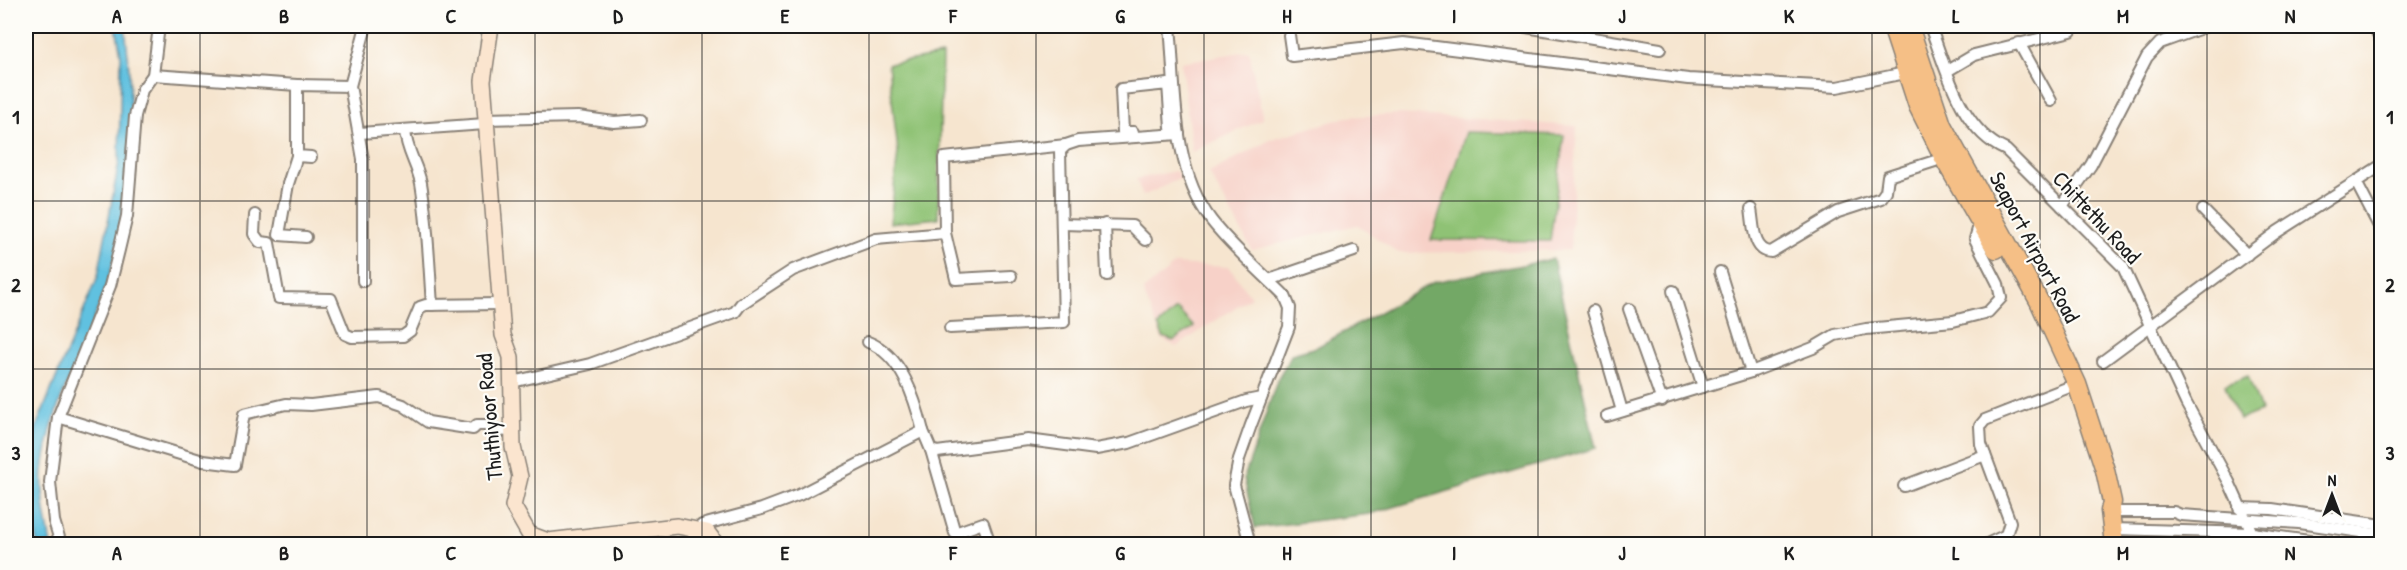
<svg xmlns="http://www.w3.org/2000/svg" width="2407" height="570" viewBox="0 0 2407 570" font-family="'Patrick Hand',sans-serif">
  <style>
    .built { fill: #f7d1c8 }
    .green { fill: #8fc274; stroke: #566f48; stroke-width: 1.5 }
    .forest { fill: #73a866; stroke: #486241; stroke-width: 1.5 }
    .water { fill: #61c1e0; stroke: #3e6e7e; stroke-width: 1.5 }
    .lines { fill: none; stroke-linecap: round; stroke-linejoin: round }
    .street-casing { stroke: #898076; stroke-width: 14 }
    .secondary-casing { stroke: #898076; stroke-width: 18 }
    .primary-casing { stroke: #898076; stroke-width: 21 }
    .street { stroke: #fff; stroke-width: 10 }
    .secondary { stroke: #fbe5cf; stroke-width: 15 }
    .primary { stroke: #f5bf86; stroke-width: 18 }
    .grid { fill: none; stroke: #1c1c1c; stroke-width: 1.5; stroke-opacity: 0.55 }
    .labels { text-anchor: middle; dominant-baseline: central; stroke-width: 4.5; stroke-linejoin: round; paint-order: stroke }
    .street-label { font-size: 22px; fill: #1c1c1c; stroke: #fdfcf7 }
    .neatline { fill: none; stroke: #1c1c1c; stroke-width: 2 }
    .grid-label { font-size: 20px; text-anchor: middle; font-weight: bold; fill: #1c1c1c }
  </style>
  <rect width="100%" height="100%" fill="#fdfcf7"/>
  <filter id="ink" filterUnits="userSpaceOnUse"><feTurbulence type="fractalNoise" baseFrequency=".0167" numOctaves="2"/><feDisplacementMap in="SourceGraphic" scale="12" xChannelSelector="R" yChannelSelector="G"/><feConvolveMatrix kernelMatrix="1 2 1 2 8 2 1 2 1" color-interpolation-filters="sRGB"/></filter>
  <filter id="wash" filterUnits="userSpaceOnUse"><feTurbulence type="fractalNoise" baseFrequency=".008" numOctaves="4" result="noise"/><feDisplacementMap in="SourceGraphic" scale="24" xChannelSelector="R" yChannelSelector="G"/><feGaussianBlur stdDeviation="1.35" result="paint"/><feColorMatrix in="noise" values="0 0 0 0 0 0 0 0 0 0 0 0 0 0 0 0 0 1.4 0 .05"/><feComposite in="paint" operator="in"/></filter>
  <g filter="url(#wash)">
    <rect width="100%" height="100%" fill="#f6e5cf"/>
    <!-- built -->
    <g class="built">
      <path d="M1249,51L1263,119L1192,152L1181,62Z"/>
      <path d="M1400,114L1577,126L1570,250L1399,253L1357,225L1252,250L1209,173L1272,139L1347,117Z"/>
      <path d="M1176,171L1181,178L1143,196L1136,179Z"/>
      <path d="M1175,264L1229,267L1251,297L1176,347L1162,339L1143,291Z"/>
    </g>
    <!-- green -->
    <g class="green">
      <path d="M942,55L938,218L890,223L898,152L888,64Z"/>
      <path d="M1466,132L1564,135L1550,241L1431,240Z"/>
      <path d="M1177,309L1194,327L1173,341L1163,337L1158,326Z"/>
      <path d="M2248,376L2261,411L2239,420L2225,385Z"/>
    </g>
    <!-- forest -->
    <path class="forest" d="M1553,259L1596,448L1370,514L1255,528L1244,478L1278,378L1292,354L1317,347L1434,282Z"/>
    <!-- water -->
    <path class="water" d="M116,26H125C135,112 133,209 104,292C84,352 49,408 43,472C41,495 47,522 51,544H37L31,471L36,427L98,276L119,162L121,56Z"/>
  </g>
  <g filter="url(#ink)">
    <g class="lines">
      <defs>
        <g id="street">
          <path d="M1170,26C1176,89 1171,167 1211,220C1230,245 1263,274 1285,296L1290,308L1289,327L1251,425L1239,459L1234,485L1250,544"/>
          <path d="M1520,26L1660,49"/>
          <path d="M1930,26C1946,68 1960,130 2006,150L2123,267L2186,403L2229,482L2252,533L2254,544"/>
          <path d="M2374,26L2382,42"/>
          <path d="M967,27L994,26"/>
          <path d="M1289,35L1292,56L1404,43L1688,79L1837,87L1910,72"/>
          <path d="M2019,43L2051,101"/>
          <path d="M1947,71L1974,55L2071,31"/>
          <path d="M153,75L297,85"/>
          <path d="M350,86L363,159V281"/>
          <path d="M485,119L578,117L614,122L641,120"/>
          <path d="M405,130C406,150 417,164 421,183C428,224 429,264 432,305"/>
          <path d="M1133,132H1123L1121,89L1168,84L1171,128"/>
          <path d="M360,133L485,124"/>
          <path d="M297,156L288,184L279,235L306,237"/>
          <path d="M311,157L297,156V85L350,86L366,26"/>
          <path d="M2356,182L2382,232"/>
          <path d="M2062,206L2091,165L2147,57L2160,43L2207,26"/>
          <path d="M1751,209C1754,224 1752,251 1771,252L1838,212L1881,198L1886,191L1888,176L1935,161"/>
          <path d="M2203,210L2247,255"/>
          <path d="M255,215L254,234L260,242L269,243L279,298L331,299L345,334L352,337L403,336L410,331L420,307L426,305L500,304"/>
          <path d="M1062,224L1132,226L1146,240"/>
          <path d="M1105,224L1107,275"/>
          <path d="M945,233L956,279L1011,276"/>
          <path d="M1720,272L1751,372"/>
          <path d="M1269,280L1354,251"/>
          <path d="M1673,291L1703,387"/>
          <path d="M1629,309L1662,401"/>
          <path d="M1593,311L1622,411"/>
          <path d="M950,328L1064,322L1060,151L1066,145L1078,141L1179,134"/>
          <path d="M868,342C902,355 915,399 923,431"/>
          <path d="M2103,361L2277,232L2382,165"/>
          <path d="M512,382L590,364L735,312L741,304L793,270L876,239L945,233L944,158L1066,145"/>
          <path d="M1607,416L1751,372L1813,348L1835,335L1866,329L1953,321L1988,312L2001,298L1998,284L1975,239L1978,229L1986,224"/>
          <path d="M58,417L203,461L235,465L244,414L286,404L311,405L379,397L403,405L428,422L473,429L477,425H489L490,430L513,431"/>
          <path d="M931,450L955,533L983,523L990,544"/>
          <path d="M1904,486L1985,455"/>
          <path d="M2239,508L2272,509L2382,525"/>
          <path d="M2110,512H2174L2181,515L2299,523L2382,535"/>
          <path d="M2113,529L2252,533L2331,544"/>
          <path d="M698,531L702,525L762,509L799,495L923,431L931,450L937,452L1028,440L1096,449L1129,443L1246,401L1261,398"/>
          <path d="M61,544L54,521L50,482L58,417L110,286L119,250L127,216L135,116L142,90L153,75L159,26"/>
          <path d="M1987,544L2006,535L2010,522L1981,444L1980,426L1985,420L2077,384"/>
        </g>
        <path id="secondary" d="M491,26L483,81L503,335L511,357L513,447L520,477L513,506L529,534L548,541L677,526L707,532L716,544"/>
        <g id="primary">
          <path d="M1892,26L1918,106L1946,162L1996,249"/>
          <path d="M1909,26L1942,125L2039,301L2077,384L2105,470L2112,502L2110,511L2114,544"/>
        </g>
      </defs>
      <!-- street casing -->
      <use href="#street" class="street-casing"/>
      <!-- secondary casing -->
      <use href="#secondary" class="secondary-casing"/>
      <!-- primary casing -->
      <use href="#primary" class="primary-casing"/>
      <!-- street -->
      <use href="#street" class="street"/>
      <!-- secondary -->
      <use href="#secondary" class="secondary"/>
      <!-- primary -->
      <use href="#primary" class="primary"/>
    </g>
  </g>
  <!-- grid -->
  <path class="grid" d="M200,26V544M367,26V544M535,26V544M702,26V544M869,26V544M1036,26V544M1204,26V544M1371,26V544M1538,26V544M1705,26V544M1872,26V544M2040,26V544M2207,26V544M26,201H2382M26,369H2382"/>
  <g class="labels">
    <!-- street labels -->
    <g class="street-label">
      <text transform="translate(2097 217) rotate(47)">Chittethu Road</text>
      <text transform="translate(2035 247) rotate(62)">Seaport Airport Road</text>
      <text transform="translate(489 417) rotate(-95)">Thuthiyoor Road</text>
    </g>
  </g>
  <!-- margin -->
  <rect width="2407" height="570" fill="none" stroke="#fdfcf7" stroke-width="66"/>
  <!-- north arrow -->
  <g transform="translate(2332 495)" stroke="#fdfcf7" stroke-width="4.5" paint-order="stroke">
  <path d="M0-4.5L10 22L0 15L-10 22Z" fill="#1c1c1c"/>
  <text y="-9" font-size="16" font-weight="bold" text-anchor="middle" fill="#1c1c1c">N</text>
  </g>
  <rect x="33" y="33" width="2341" height="504" class="neatline"/>
  <g class="grid-label">
    <text x="117" y="23">A</text>
    <text x="284" y="23">B</text>
    <text x="451" y="23">C</text>
    <text x="618" y="23">D</text>
    <text x="785" y="23">E</text>
    <text x="953" y="23">F</text>
    <text x="1120" y="23">G</text>
    <text x="1287" y="23">H</text>
    <text x="1454" y="23">I</text>
    <text x="1622" y="23">J</text>
    <text x="1789" y="23">K</text>
    <text x="1956" y="23">L</text>
    <text x="2123" y="23">M</text>
    <text x="2290" y="23">N</text>
    <text x="16" y="124">1</text>
    <text x="2390" y="124">1</text>
    <text x="16" y="292">2</text>
    <text x="2390" y="292">2</text>
    <text x="16" y="460">3</text>
    <text x="2390" y="460">3</text>
    <text x="117" y="560">A</text>
    <text x="284" y="560">B</text>
    <text x="451" y="560">C</text>
    <text x="618" y="560">D</text>
    <text x="785" y="560">E</text>
    <text x="953" y="560">F</text>
    <text x="1120" y="560">G</text>
    <text x="1287" y="560">H</text>
    <text x="1454" y="560">I</text>
    <text x="1622" y="560">J</text>
    <text x="1789" y="560">K</text>
    <text x="1956" y="560">L</text>
    <text x="2123" y="560">M</text>
    <text x="2290" y="560">N</text>
  </g>
</svg>
